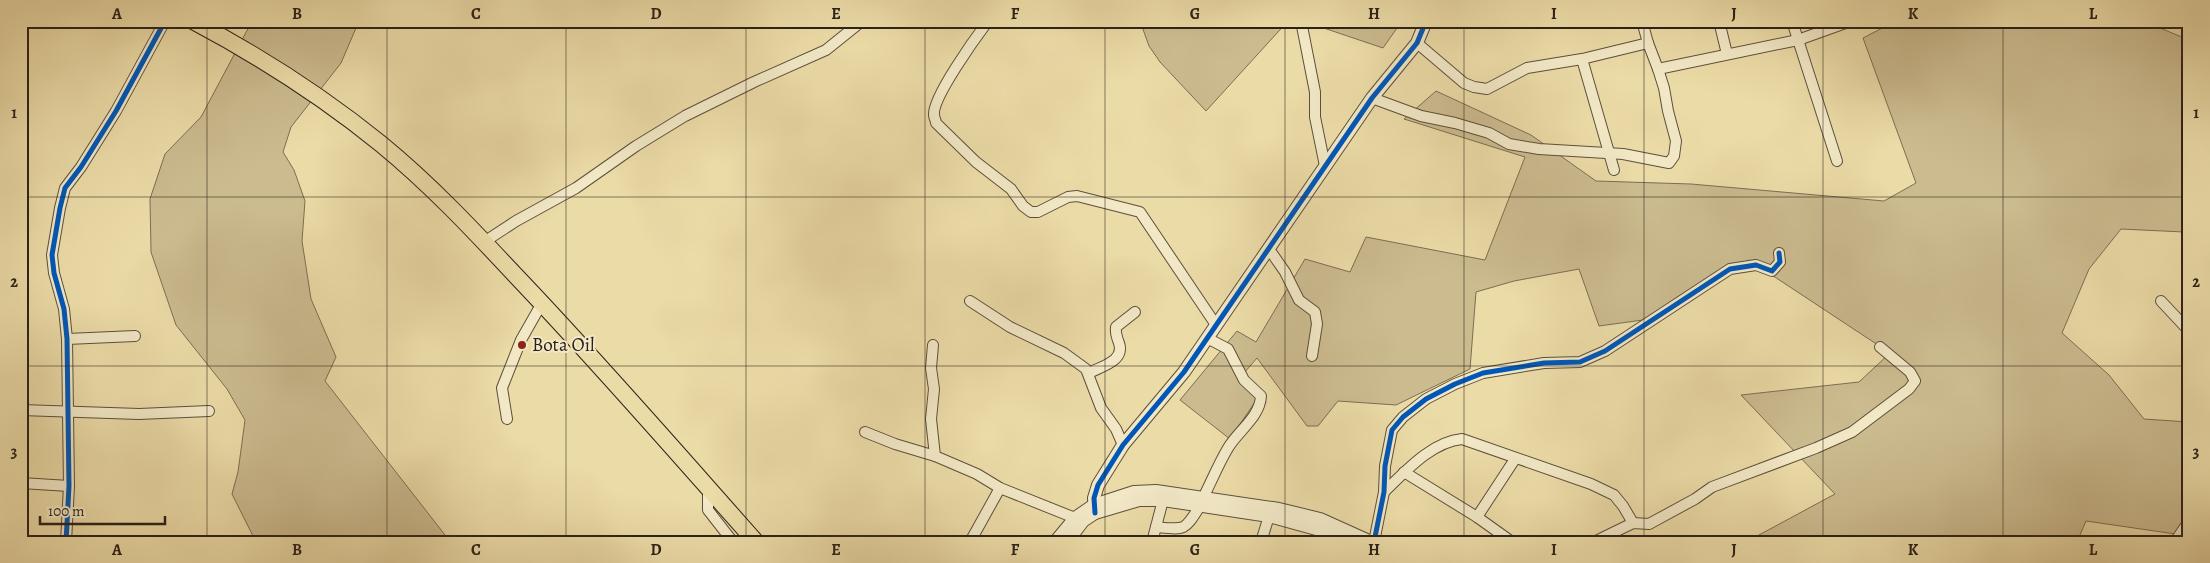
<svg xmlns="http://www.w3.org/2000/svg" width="2210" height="563" viewBox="0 0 2210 563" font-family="Alegreya,serif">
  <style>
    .green { fill: #cbbb8f; stroke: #7c6e54 }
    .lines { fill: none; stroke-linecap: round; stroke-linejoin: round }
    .minor-casing { stroke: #5c503c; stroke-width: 12 }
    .tertiary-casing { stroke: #5c503c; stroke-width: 14 }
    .trunk-casing { stroke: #2c2118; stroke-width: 18 }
    .minor { stroke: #f2e8c6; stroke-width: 10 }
    .tertiary { stroke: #f2e8c6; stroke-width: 12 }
    .trunk { stroke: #ebdba7; stroke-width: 16 }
    .cycleway-casing { stroke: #f2e8c6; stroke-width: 8 }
    .cycleway { stroke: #0057b8; stroke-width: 5 }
    .grid { fill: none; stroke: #2c2118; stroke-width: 1; stroke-opacity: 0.55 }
    .poi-dot { fill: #8f2418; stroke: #f2e8c6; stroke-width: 2 }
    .labels { text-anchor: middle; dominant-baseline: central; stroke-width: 4; stroke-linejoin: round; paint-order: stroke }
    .poi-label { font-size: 19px; fill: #2c2118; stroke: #f2e8c6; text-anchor: start }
    .neatline { fill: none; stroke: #2c2118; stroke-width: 2 }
    .grid-label { font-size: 16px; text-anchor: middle; font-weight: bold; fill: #2c2118 }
  </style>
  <rect width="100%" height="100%" fill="#ebdba7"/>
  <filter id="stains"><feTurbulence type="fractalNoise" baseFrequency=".004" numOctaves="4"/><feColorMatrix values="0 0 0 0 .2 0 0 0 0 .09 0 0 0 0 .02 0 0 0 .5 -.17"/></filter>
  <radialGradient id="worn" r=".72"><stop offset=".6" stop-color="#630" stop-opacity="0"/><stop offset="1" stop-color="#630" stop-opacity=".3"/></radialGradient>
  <!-- green -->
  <g class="green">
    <path d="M252,21H359L341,63L291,127L283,152L294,170L305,201L302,241L311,299L336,357L325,381L445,535L452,542H256L232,494L238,472L245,420L227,389L176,325L151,252L150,199L165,154L201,117Z"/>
    <path d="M1140,21H1288L1206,111L1160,62L1149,46Z"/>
    <path d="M1303,21H1402L1383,48Z"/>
    <path d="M1896,21H2159L2160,28L2189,40V235L2184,232L2121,229L2089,269L2062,333L2109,375L2144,419L2189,422V536L2086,521L2077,542H1746L1835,494L1741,395L1859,382L1890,353L1749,260L1643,320L1599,326L1579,269L1514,281L1476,292L1470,369L1396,405L1338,401L1318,426H1307L1257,358L1238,380L1259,396L1230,439L1180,400L1237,331L1256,342L1305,259L1350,272L1366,237L1485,260L1525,157L1404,119L1436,91L1531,135L1596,181L1691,184L1884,201L1916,183L1863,38Z"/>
  </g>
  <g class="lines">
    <defs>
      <g id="minor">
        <path d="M988,21C976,37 932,98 934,115C934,118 936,120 936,123L976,162L1011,189L1023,206L1031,212H1038L1068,197L1077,196L1140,212L1216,325"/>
        <path d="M1301,21L1315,92V117L1325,166"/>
        <path d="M1642,21L1648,43"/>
        <path d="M1719,21L1727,54"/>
        <path d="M1792,21L1837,161"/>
        <path d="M1417,43L1464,83L1474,87L1487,89L1527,68L1582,59L1648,43L1658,69L1798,40L1851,21"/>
        <path d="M1582,59L1614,170"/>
        <path d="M1372,98L1421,116L1455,123L1489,133L1509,144L1539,149L1623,154L1669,163L1674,156L1676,141L1668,111L1664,88L1658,69"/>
        <path d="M484,242L516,221L576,188L636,146L685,116L754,82L826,50L862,21"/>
        <path d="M1269,249L1285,272L1299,300L1315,312L1317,324L1312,356"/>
        <path d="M970,301L1010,327L1064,353L1086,369L1101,408L1116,429L1123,445"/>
        <path d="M2161,301L2189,331"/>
        <path d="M67,339L135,336"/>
        <path d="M933,345L931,368L934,389L931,419L935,456L977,474L1000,488L1080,520"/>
        <path d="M1089,373C1102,366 1125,361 1119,343C1117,338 1115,333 1116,327L1135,312"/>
        <path d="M21,410L139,414L209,411"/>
        <path d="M507,419L502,388L521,340L542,303"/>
        <path d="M865,432L895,444L935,456"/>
        <path d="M1404,472L1477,517L1512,542"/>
        <path d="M21,483L69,486"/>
        <path d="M708,488V510L733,542"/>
        <path d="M1384,492C1405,472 1431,442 1462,439L1591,484L1614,495L1623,506L1633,523"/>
        <path d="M1204,496C1212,480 1219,463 1228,448C1238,431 1260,417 1261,396L1244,380L1228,349L1207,338"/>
        <path d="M1477,517L1515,459"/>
        <path d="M1156,527C1186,530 1184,531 1200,506"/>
        <path d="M66,542L69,486L67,339L64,309L54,273L52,255L60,208L65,188L81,167L116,111L165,21"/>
        <path d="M970,542L1000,488"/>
        <path d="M1152,542L1163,500"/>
        <path d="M1261,542L1269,516"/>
        <path d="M1320,542L1322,529"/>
        <path d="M1374,542L1384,492L1385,466L1392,430L1403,417L1426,399L1455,384L1483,373L1544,363L1580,362L1605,351L1730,269L1756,265L1772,271L1780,262L1779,253"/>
        <path d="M1594,542L1633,523L1649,524L1695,499L1712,487L1816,448L1852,432L1909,389L1915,381L1910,372L1880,347"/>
      </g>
      <g id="tertiary">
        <path d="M1095,513L1094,498L1098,485L1123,445L1184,372L1372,98L1417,43L1426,21"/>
        <path d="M1055,542L1075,518L1094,505L1134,492L1156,491L1279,509L1320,519L1371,542"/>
        <path d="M1067,542L1083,521L1095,513L1139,500H1163L1269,516L1338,535"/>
        <path d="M2176,542L2189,523"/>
      </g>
      <path id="trunk" d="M193,21C259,56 322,96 381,144C430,184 474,231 517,277C599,363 677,453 756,542"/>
    </defs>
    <!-- minor casing -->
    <use href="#minor" class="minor-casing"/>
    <!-- tertiary casing -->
    <use href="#tertiary" class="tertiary-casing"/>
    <!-- trunk casing -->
    <use href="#trunk" class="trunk-casing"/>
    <!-- minor -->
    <use href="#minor" class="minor"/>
    <!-- tertiary -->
    <use href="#tertiary" class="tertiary"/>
    <!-- trunk -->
    <use href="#trunk" class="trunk"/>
    <defs>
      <g id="cycleway">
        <path d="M1095,513L1094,498L1098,485L1123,445L1184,372L1372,98L1417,43L1426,21"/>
        <path d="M66,542L69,486L67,339L64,309L54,273L52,255L60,208L65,188L81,167L116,111L165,21"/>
        <path d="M1374,542L1384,492L1385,466L1392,430L1403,417L1426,399L1455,384L1483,373L1544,363L1580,362L1605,351L1730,269L1756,265L1772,271L1780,262L1779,253"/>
      </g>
    </defs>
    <!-- cycleway casing -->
    <use href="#cycleway" class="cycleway-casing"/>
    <!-- cycleway -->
    <use href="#cycleway" class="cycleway"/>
  </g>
  <!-- grid -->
  <path class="grid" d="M207,21V542M387,21V542M566,21V542M746,21V542M925,21V542M1105,21V542M1285,21V542M1464,21V542M1644,21V542M1823,21V542M2003,21V542M21,197H2189M21,366H2189"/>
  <!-- markers -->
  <circle class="poi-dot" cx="522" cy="345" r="5"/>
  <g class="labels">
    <!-- poi labels -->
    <g class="poi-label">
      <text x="532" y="345">Bota Oil</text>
    </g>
  </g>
  <!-- margin -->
  <rect width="2210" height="563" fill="none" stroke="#ebdba7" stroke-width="55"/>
  <!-- scale -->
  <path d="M40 516v8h125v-8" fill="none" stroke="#2c2118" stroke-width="2.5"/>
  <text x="48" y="516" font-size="15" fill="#2c2118" stroke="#f2e8c6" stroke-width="4" paint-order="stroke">100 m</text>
  <rect x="28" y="28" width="2154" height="508" class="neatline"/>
  <g class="grid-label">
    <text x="117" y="19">A</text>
    <text x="297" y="19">B</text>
    <text x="476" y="19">C</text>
    <text x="656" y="19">D</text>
    <text x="836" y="19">E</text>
    <text x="1015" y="19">F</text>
    <text x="1195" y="19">G</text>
    <text x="1374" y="19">H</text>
    <text x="1554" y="19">I</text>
    <text x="1734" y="19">J</text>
    <text x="1913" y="19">K</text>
    <text x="2093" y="19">L</text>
    <text x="14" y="118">1</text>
    <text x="2196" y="118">1</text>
    <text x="14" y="287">2</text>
    <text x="2196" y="287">2</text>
    <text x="14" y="457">3</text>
    <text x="2196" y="457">3</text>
    <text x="117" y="555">A</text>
    <text x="297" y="555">B</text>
    <text x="476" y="555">C</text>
    <text x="656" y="555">D</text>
    <text x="836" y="555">E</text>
    <text x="1015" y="555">F</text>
    <text x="1195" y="555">G</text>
    <text x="1374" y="555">H</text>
    <text x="1554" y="555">I</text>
    <text x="1734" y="555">J</text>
    <text x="1913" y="555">K</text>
    <text x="2093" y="555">L</text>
  </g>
  <rect width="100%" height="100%" filter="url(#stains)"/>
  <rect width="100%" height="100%" fill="url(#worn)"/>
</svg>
